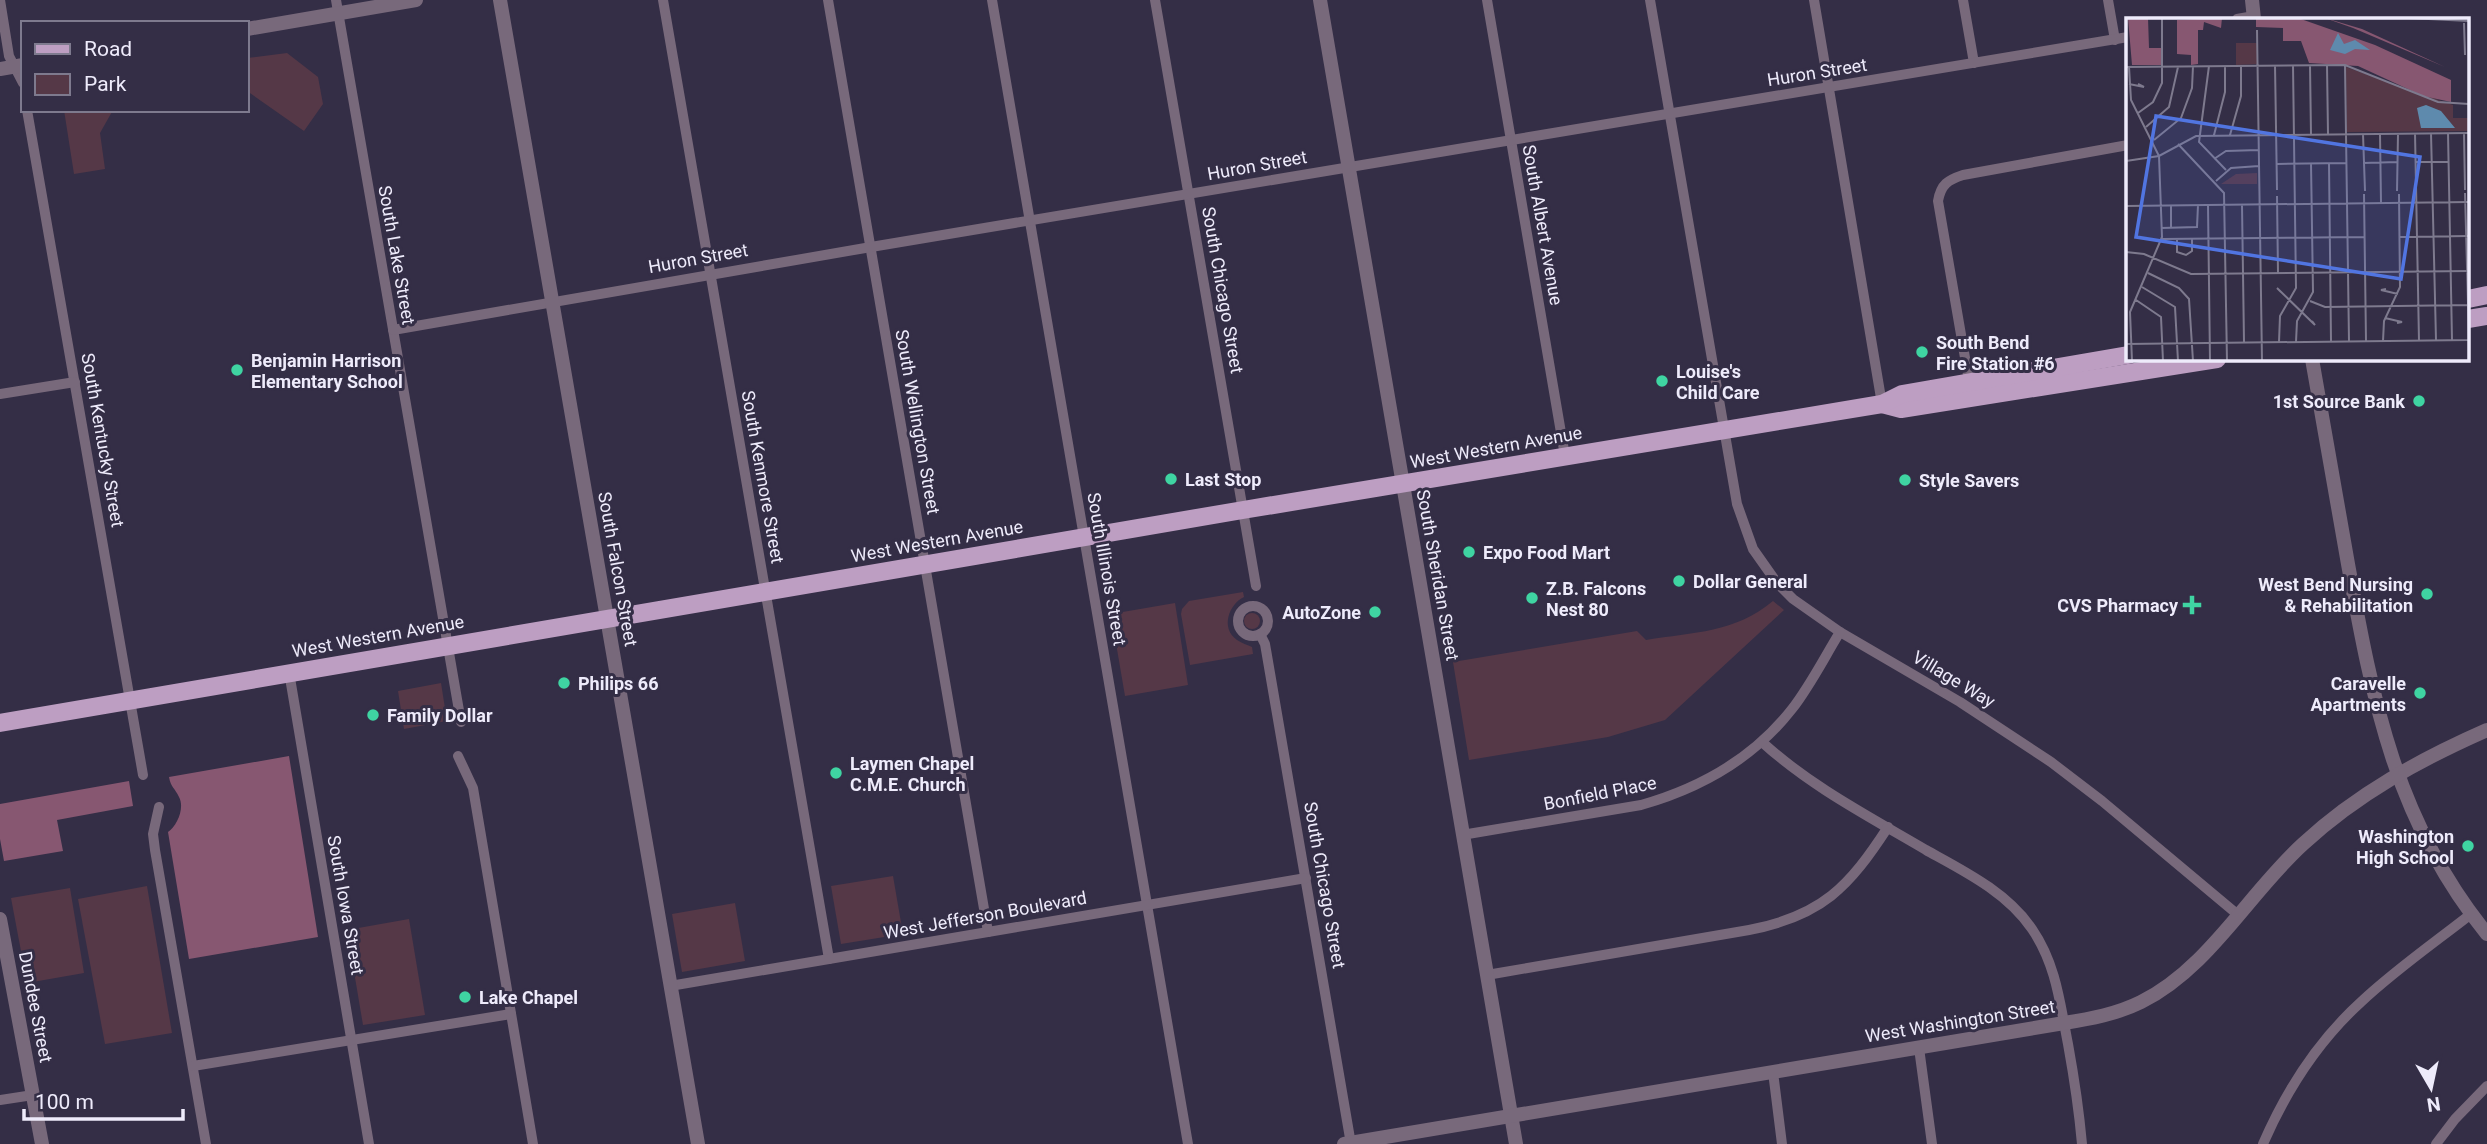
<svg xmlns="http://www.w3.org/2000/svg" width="2487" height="1144" viewBox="0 0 2487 1144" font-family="Roboto,sans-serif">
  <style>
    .green { fill: #553847 }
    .forest { fill: #875771 }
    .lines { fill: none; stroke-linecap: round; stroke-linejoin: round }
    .minor { stroke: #78697b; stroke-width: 10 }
    .tertiary { stroke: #78697b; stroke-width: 14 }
    .primary { stroke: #bd9ec2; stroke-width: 18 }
    .poi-dot { fill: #3fd4a2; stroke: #342e46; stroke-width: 2.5 }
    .labels { text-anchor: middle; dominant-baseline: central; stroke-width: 6; stroke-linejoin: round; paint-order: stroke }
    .street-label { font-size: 18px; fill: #eeebfb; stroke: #342e46 }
    .poi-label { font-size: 18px; font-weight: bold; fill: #eeebfb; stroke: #342e46; text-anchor: start }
    .inset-road { fill: none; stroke: #7e7a8e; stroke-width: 2 }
    .view { fill: #5175e1; fill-opacity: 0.15; stroke: #5175e1; stroke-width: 3.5 }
    .inset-edge { fill: none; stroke: #eeebfb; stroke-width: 3.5 }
  </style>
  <rect width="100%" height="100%" fill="#342e46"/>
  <!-- green -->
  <g class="green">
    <path d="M287,53L318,77L323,104L304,131L247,91V58Z"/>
    <path d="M64,110H113L100,133L105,169L74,174Z"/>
    <path d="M1243,592L1244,597C1229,604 1220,628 1237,640C1241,643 1248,645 1252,647L1253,654L1190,665L1181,614L1182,609L1189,601Z"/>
    <path d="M1773,601L1784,610L1665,720L1608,737L1469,760L1453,662L1637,631L1646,640C1694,632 1735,633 1773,601Z"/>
    <path d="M1175,603L1188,685L1125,696L1111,614Z"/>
    <circle cx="1252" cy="621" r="8"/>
    <path d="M441,683L447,721L404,729L398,691Z"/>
    <path d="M893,876L903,934L841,944L831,886Z"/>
    <path d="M147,886L172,1033L105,1044L78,899Z"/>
    <path d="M70,888L84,973L27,983L11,898Z"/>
    <path d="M735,903L745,961L682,972L672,914Z"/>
    <path d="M409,919L425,1015L363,1025L347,930Z"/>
  </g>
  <!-- forest -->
  <g class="forest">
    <path d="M289,756L318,937L189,959L168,832C177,826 185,808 179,797C175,788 171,788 169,777Z"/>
    <path d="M129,781L133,806L57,820L63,851L4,861L0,839V804Z"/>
  </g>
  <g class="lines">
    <!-- minor -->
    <g class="minor">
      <path d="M0,0L9,56L23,83"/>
      <path d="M336,0L461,722"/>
      <path d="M663,0L829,959"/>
      <path d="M828,0L988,932"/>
      <path d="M992,0L1188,1144"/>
      <path d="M1155,0L1256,586"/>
      <path d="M1487,0L1565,456"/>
      <path d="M1650,0L1737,504L1753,549L1777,583L1793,599L1840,632L1960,702L2051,762L2102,801L2237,914"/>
      <path d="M1814,0L1882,404"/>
      <path d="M1963,0L1974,63"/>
      <path d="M2108,0L2115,40"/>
      <path d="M2237,19L2254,16"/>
      <path d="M27,110L143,775"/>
      <path d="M393,330L871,247L2128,37"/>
      <path d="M1969,381L1938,201C1941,184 1948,180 1963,175L2128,145"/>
      <path d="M0,394L75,382"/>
      <circle cx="1253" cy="621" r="15"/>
      <path d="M1260,634L1265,644L1351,1144"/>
      <path d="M289,672L369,1144"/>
      <path d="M1762,742C1810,786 1870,817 1926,850C1964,871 2007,892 2032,929C2056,964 2060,1003 2068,1044C2074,1077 2079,1110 2082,1144"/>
      <path d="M458,756L473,788L533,1144"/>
      <path d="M159,807L153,834L155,850L206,1144"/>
      <path d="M1462,835L1641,805C1701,788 1753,759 1792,709C1810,686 1824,658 1840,632"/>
      <path d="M1487,975L1749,930C1822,916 1849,887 1888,827"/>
      <path d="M670,986L1306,878"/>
      <path d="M1919,1048L1932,1144"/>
      <path d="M193,1066L511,1014"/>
      <path d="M1773,1072L1782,1144"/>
      <path d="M0,1100L33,1095"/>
      <path d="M2263,1144C2286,1091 2318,1041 2361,1002C2395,970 2434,943 2471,914"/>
      <path d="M2436,1144L2455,1119L2487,1086"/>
    </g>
    <!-- tertiary -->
    <g class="tertiary">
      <path d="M500,0L698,1144"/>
      <path d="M1320,0L1516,1144"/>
      <path d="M2252,0L2254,19"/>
      <path d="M247,29L416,0"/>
      <path d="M0,69L23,65"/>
      <path d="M2312,359C2324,427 2336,496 2348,564C2373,702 2396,822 2487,934"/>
      <path d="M0,919L42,1144"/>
      <path d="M1344,1144L2064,1023C2090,1019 2117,1014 2141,1002C2209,968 2248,894 2303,844C2357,794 2421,759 2487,730"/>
    </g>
    <!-- primary -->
    <g class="primary">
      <path d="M2468,299L2487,295"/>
      <path d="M2468,319L2487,316"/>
      <path d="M1882,404L1901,409L2217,359"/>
      <path d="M0,723L1243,510L1882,404L1902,394L2128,355"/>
    </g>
  </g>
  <!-- markers -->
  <g class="poi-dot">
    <circle cx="1922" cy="352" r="7"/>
    <circle cx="237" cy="370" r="7"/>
    <circle cx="1662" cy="381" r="7"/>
    <circle cx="2419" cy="401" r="7"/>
    <circle cx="1171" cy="479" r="7"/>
    <circle cx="1905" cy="480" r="7"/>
    <circle cx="1469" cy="552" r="7"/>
    <circle cx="1679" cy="581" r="7"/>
    <circle cx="2427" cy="594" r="7"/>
    <circle cx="1532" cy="598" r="7"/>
    <path d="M2188.5 594.5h7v7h7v7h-7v7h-7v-7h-7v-7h7z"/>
    <circle cx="1375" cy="612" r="7"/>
    <circle cx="564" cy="683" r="7"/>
    <circle cx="2420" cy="693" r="7"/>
    <circle cx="373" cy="715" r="7"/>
    <circle cx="836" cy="773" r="7"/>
    <circle cx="2468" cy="846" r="7"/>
    <circle cx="465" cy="997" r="7"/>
  </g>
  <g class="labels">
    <!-- street labels -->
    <g class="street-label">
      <text transform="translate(1817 72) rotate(-9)">Huron Street</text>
      <text transform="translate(1257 165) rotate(-10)">Huron Street</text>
      <text transform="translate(1543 225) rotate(80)">South Albert Avenue</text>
      <text transform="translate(397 255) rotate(80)">South Lake Street</text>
      <text transform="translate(698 258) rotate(-10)">Huron Street</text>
      <text transform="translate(1223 290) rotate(80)">South Chicago Street</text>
      <text transform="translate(918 422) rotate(80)">South Wellington Street</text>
      <text transform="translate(103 440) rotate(80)">South Kentucky Street</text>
      <text transform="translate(1496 447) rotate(-10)">West Western Avenue</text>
      <text transform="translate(763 477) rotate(80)">South Kenmore Street</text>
      <text transform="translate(937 541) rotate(-10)">West Western Avenue</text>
      <text transform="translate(618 569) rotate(80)">South Falcon Street</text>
      <text transform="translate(1107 569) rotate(80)">South Illinois Street</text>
      <text transform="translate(1438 575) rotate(80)">South Sheridan Street</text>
      <text transform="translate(378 636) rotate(-10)">West Western Avenue</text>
      <text transform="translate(1954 679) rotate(31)">Village Way</text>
      <text transform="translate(1600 793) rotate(-11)">Bonfield Place</text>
      <text transform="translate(1325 885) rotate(80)">South Chicago Street</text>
      <text transform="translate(346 905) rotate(80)">South Iowa Street</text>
      <text transform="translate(985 915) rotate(-10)">West Jefferson Boulevard</text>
      <text transform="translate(36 1007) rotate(79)">Dundee Street</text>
      <text transform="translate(1960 1021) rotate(-9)">West Washington Street</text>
    </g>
    <!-- poi labels -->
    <g class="poi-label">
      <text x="1936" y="342">South Bend<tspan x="1936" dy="21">Fire Station #6</tspan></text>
      <text x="251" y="360">Benjamin Harrison<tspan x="251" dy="21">Elementary School</tspan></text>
      <text x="1676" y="371">Louise's<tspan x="1676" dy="21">Child Care</tspan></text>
      <text x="2405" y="401" text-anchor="end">1st Source Bank</text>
      <text x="1185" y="479">Last Stop</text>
      <text x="1919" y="480">Style Savers</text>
      <text x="1483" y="552">Expo Food Mart</text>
      <text x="1693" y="581">Dollar General</text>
      <text x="2413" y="584" text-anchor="end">West Bend Nursing<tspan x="2413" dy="21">&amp; Rehabilitation</tspan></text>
      <text x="1546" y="588">Z.B. Falcons<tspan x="1546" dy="21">Nest 80</tspan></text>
      <text x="2178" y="605" text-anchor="end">CVS Pharmacy</text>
      <text x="1361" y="612" text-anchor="end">AutoZone</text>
      <text x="578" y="683">Philips 66</text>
      <text x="2406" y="683" text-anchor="end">Caravelle<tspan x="2406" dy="21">Apartments</tspan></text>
      <text x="387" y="715">Family Dollar</text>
      <text x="850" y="763">Laymen Chapel<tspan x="850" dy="21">C.M.E. Church</tspan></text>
      <text x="2454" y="836" text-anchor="end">Washington<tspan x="2454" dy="21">High School</tspan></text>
      <text x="479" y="997">Lake Chapel</text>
    </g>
  </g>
  <!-- overview -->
  <g transform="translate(2126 18)">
    <rect width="343" height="343" fill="#342e46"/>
    <path d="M110,25H131V46L110,47ZM220,49L327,87V100H343V113L221,114ZM131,155V166H95L110,156Z" fill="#553847"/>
    <path d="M2,0H22L23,30H36L35,47H6ZM96,0L95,10L78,4L77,12H72V46L65,47V37L51,36V2ZM130,0H172L249,27L325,62V84L297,78L232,48L183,45L175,23H157V10L130,9ZM199,0L236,11L319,49L227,10Z" fill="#875771"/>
    <path d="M212,15L218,26L229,22L244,32L229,31L219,36L204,32ZM300,87L315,93L329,110H295L291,90Z" fill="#5e8aad"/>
    <path class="inset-road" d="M282,0L343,3M338,5L339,37M131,12L136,343M149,47L151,172M184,47L185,117M201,47L202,116M219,47L223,323M83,48L73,124L100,152M0,49L219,47L312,84L343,86M3,49L5,82L33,138L36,219L4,294L6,343M3,66L18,69L12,66M12,95L27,84L36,65V0M20,109L43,89L52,49M289,115L293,323M305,115L310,322M322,115L326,322M338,115L339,172M237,116L239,173M254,116L255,185M88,117L99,74V48M104,117L115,78V48M28,122L55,100L66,70L67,48M52,126L98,175L101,343M88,141L100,133L133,132M0,143L33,138L70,118L343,115M290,144H322M203,145L205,323M237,145L272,144M151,146L220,145M90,163L105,150L133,148M271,173L272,116M339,175L343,322M238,176L240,323M151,178L152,255M82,187L84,343M116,187L118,324M0,188L343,184M45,188V210M35,210L71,209L72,187M273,219L342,218M36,221L239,219M51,221V234L60,237L66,233V221M0,234L18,236L65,256L343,253M22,255L53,270L63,281L67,343M16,269L49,289L52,343M260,271L255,272L272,276M155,274L151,270L189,307L186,303M10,282L35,299L37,343M184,283L199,289L343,287M259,300L276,304L271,305M257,323L258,303L274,269L273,176M153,324L154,298L170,270L167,47M170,324L171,303L187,274L185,145M0,326L343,322"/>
    <path class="view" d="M30,98L294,139L275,261L10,219Z"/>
    <rect width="343" height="343" class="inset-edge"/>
  </g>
  <!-- legend -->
  <rect x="21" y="21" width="228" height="91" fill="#342e46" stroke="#7e7a8e" stroke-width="2"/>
  <rect x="35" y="44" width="35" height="10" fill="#bd9ec2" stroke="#7e7a8e" stroke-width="2"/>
  <text x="84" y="56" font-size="21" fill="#eeebfb">Road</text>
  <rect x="35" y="74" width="35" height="21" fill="#553847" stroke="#7e7a8e" stroke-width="2"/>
  <text x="84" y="91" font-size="21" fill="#eeebfb">Park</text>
  <!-- north arrow -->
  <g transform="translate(2431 1088) rotate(171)" stroke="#342e46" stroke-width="5" paint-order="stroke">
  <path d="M0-5L12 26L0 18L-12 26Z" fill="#eeebfb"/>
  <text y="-10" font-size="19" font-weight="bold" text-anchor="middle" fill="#eeebfb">N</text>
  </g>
  <!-- scale -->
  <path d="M24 1109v10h159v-10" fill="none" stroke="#eeebfb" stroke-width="3.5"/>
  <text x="35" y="1109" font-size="21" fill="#eeebfb" stroke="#342e46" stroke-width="5" paint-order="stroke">100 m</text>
</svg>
